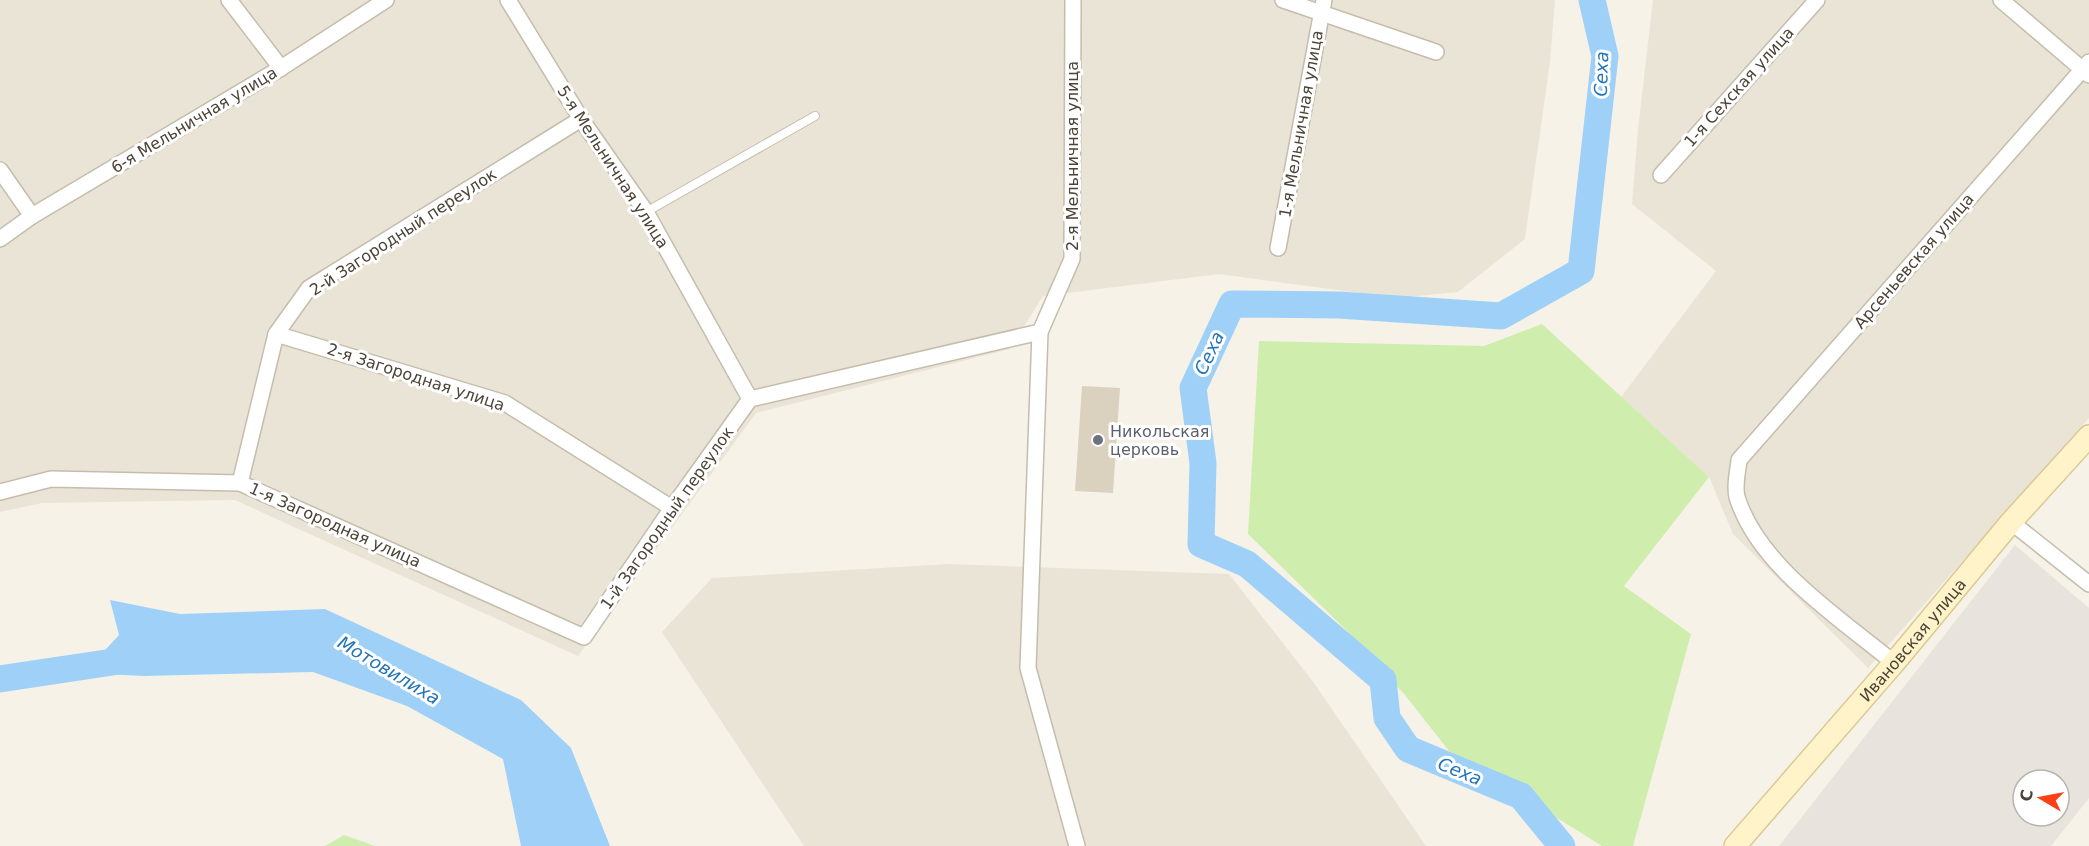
<svg xmlns="http://www.w3.org/2000/svg" width="2089" height="846" viewBox="0 0 2089 846" font-family="'DejaVu Sans',sans-serif">
  <style>
    .residential { fill: #eae4d6 }
    .industrial { fill: #e8e3dd; fill-rule: evenodd }
    .green { fill: #cfeead }
    .water { fill: #9fd1f8 }
    .lines { fill: none; stroke-linecap: round; stroke-linejoin: round }
    .river { stroke: #9fd1f8; stroke-width: 27 }
    .building { fill: #dbd1bf }
    .lane-casing { stroke: #c5bdac; stroke-width: 10 }
    .street-casing { stroke: #c5bdac; stroke-width: 18 }
    .secondary-casing { stroke: #dac993; stroke-width: 24 }
    .lane { stroke: #fff; stroke-width: 8 }
    .street { stroke: #fff; stroke-width: 15 }
    .secondary { stroke: #fff3c9; stroke-width: 21 }
    .worship-dot { fill: #6b7280; stroke: #fff; stroke-width: 2 }
    .labels { text-anchor: middle; dominant-baseline: central; stroke-width: 6; stroke-linejoin: round; paint-order: stroke }
    .street-label { font-size: 16px; fill: #4a4336; stroke: #fff }
    .worship-label { font-size: 16px; fill: #5b616d; stroke: #fff; text-anchor: start }
    .water-label { font-size: 18px; font-style: italic; fill: #2276b9; stroke: #fff }
  </style>
  <rect width="100%" height="100%" fill="#f6f2e8"/>
  <!-- residential -->
  <g class="residential">
    <path d="M0,0H1555L1550,62L1525,239L1458,292L1397,298L1219,274L1043,296L1010,349L756,413L578,656L235,500L42,503L0,512Z"/>
    <path d="M1653,0H2089V418L1868,668L1733,534L1709,477L1621,397L1716,271L1632,204L1638,129Z"/>
    <path d="M949,564L1229,574L1314,683L1426,846H804L662,632L712,578Z"/>
  </g>
  <!-- industrial -->
  <path class="industrial" d="M2015,545L2089,608V798L2051,846H1779ZM2023,780H2059V816H2023Z"/>
  <!-- green -->
  <g class="green">
    <path d="M1542,324L1709,477L1624,586L1691,634L1633,846H1602L1449,751L1405,695L1345,629L1248,534L1259,341L1484,346Z"/>
    <path d="M344,835L375,846H325Z"/>
  </g>
  <!-- water -->
  <path class="water" d="M110,600L180,614L325,609L521,700L571,748L610,846H521L503,759L407,706L313,672L144,676L84,673L119,635Z"/>
  <g class="lines">
    <!-- river -->
    <g class="river">
      <path d="M0,679L126,660"/>
      <path d="M1562,846L1521,796L1408,749L1387,718L1383,680L1247,564L1201,544L1203,463L1193,388L1232,304L1339,305L1501,316L1581,271L1605,56L1592,0"/>
    </g>
  </g>
  <!-- building -->
  <path class="building" d="M1082,386L1120,388L1113,493L1075,491Z"/>
  <g class="lines">
    <defs>
      <path id="lane" d="M646,212L815,116"/>
      <g id="street">
        <path d="M229,0L281,68"/>
        <path d="M508,0L581,119L646,212L750,399"/>
        <path d="M1073,0L1072,259L1040,332L1028,668L1077,846"/>
        <path d="M1283,0L1436,52"/>
        <path d="M2001,0L2089,75"/>
        <path d="M0,170L32,216"/>
        <path d="M1661,175L1817,0"/>
        <path d="M0,239L32,216L281,68L386,0"/>
        <path d="M1278,248L1324,0"/>
        <path d="M276,334L505,403L672,508"/>
        <path d="M750,399L1040,332"/>
        <path d="M240,483L276,334L309,288L581,119"/>
        <path d="M0,492L51,479L240,483L584,637L672,508L750,399"/>
        <path d="M2011,522L2089,584"/>
        <path d="M1894,663C1841,619 1758,566 1737,497C1734,486 1738,471 1739,460L2089,62"/>
      </g>
      <g id="secondary">
        <path id="s1" d="M1735,846L1894,663L2011,522L2089,436"/>
      </g>
    </defs>
    <!-- lane casing -->
    <use href="#lane" class="lane-casing"/>
    <!-- street casing -->
    <use href="#street" class="street-casing"/>
    <!-- secondary casing -->
    <use href="#secondary" class="secondary-casing"/>
    <!-- lane -->
    <use href="#lane" class="lane"/>
    <!-- street -->
    <use href="#street" class="street"/>
    <!-- secondary -->
    <use href="#secondary" class="secondary"/>
  </g>
  <!-- markers -->
  <circle class="worship-dot" cx="1098" cy="440" r="6"/>
  <g class="labels">
    <!-- street labels -->
    <g class="street-label">
      <text transform="translate(1739 87) rotate(-48)">1-я Сехская улица</text>
      <text transform="translate(194 120) rotate(-31)">6-я Мельничная улица</text>
      <text transform="translate(1301 124) rotate(-80)">1-я Мельничная улица</text>
      <text transform="translate(1072 156) rotate(-90)">2-я Мельничная улица</text>
      <text transform="translate(613 167) rotate(57)">5-я Мельничная улица</text>
      <text transform="translate(403 232) rotate(-33)">2-й Загородный переулок</text>
      <text transform="translate(1914 261) rotate(-49)">Арсеньевская улица</text>
      <text transform="translate(416 377) rotate(18)">2-я Загородная улица</text>
      <text transform="translate(667 518) rotate(-55)">1-й Загородный переулок</text>
      <text transform="translate(335 525) rotate(24)">1-я Загородная улица</text>
      <text stroke="none"><textPath href="#s1" startOffset="272">Ивановская улица</textPath></text>
    </g>
    <!-- worship labels -->
    <g class="worship-label">
      <text x="1110" y="431">Никольская<tspan x="1110" dy="18">церковь</tspan></text>
    </g>
    <!-- water labels -->
    <g class="water-label">
      <text transform="translate(1601 74) rotate(-88)">Сеха</text>
      <text transform="translate(1209 353) rotate(-65)">Сеха</text>
      <text transform="translate(389 670) rotate(31)">Мотовилиха</text>
      <text transform="translate(1460 771) rotate(22)">Сеха</text>
    </g>
  </g>
  <!-- north arrow -->
  <g transform="translate(2041 798) rotate(280)"><circle r="28" fill="#ffffff" stroke="#b7b4af" stroke-width="1.5"/>
  <path d="M0-4.5L10 22L0 15L-10 22Z" fill="#ff3f16"/>
  <text y="-9" font-size="16" font-weight="bold" text-anchor="middle" fill="#4a4336">С</text>
  </g>
</svg>
